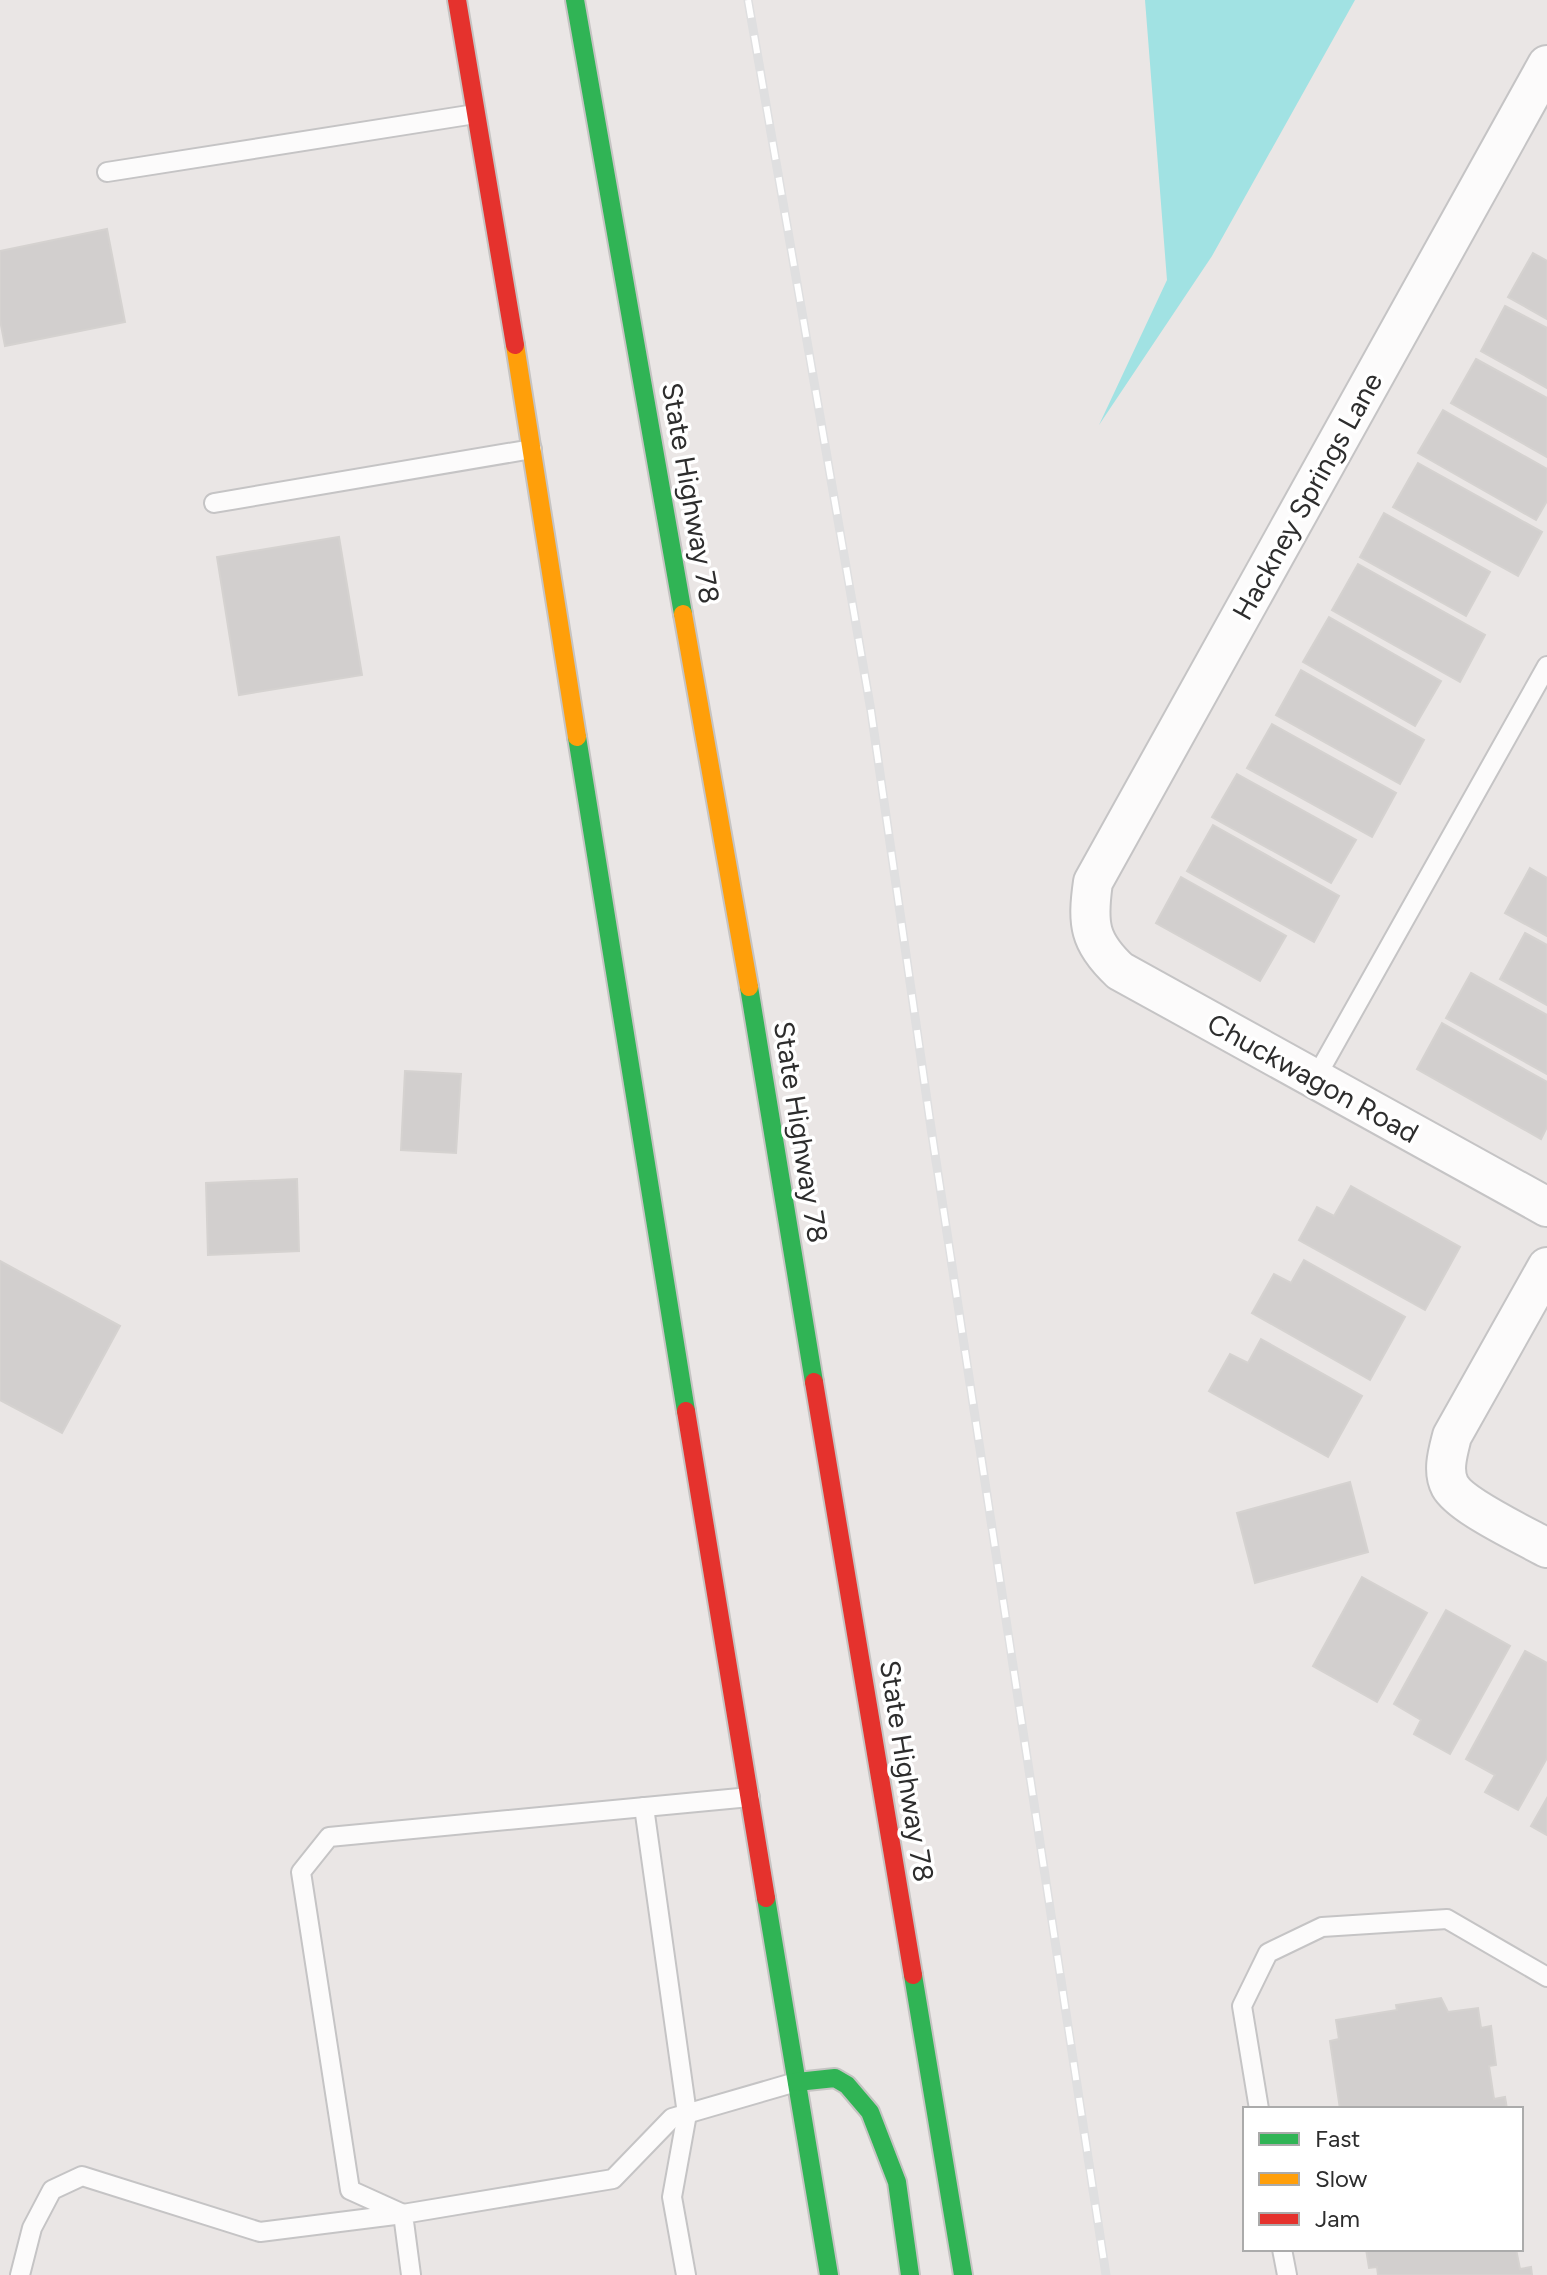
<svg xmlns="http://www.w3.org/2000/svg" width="1547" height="2275" viewBox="0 0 1547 2275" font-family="Figtree,sans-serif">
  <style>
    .water { fill: #a1e2e3 }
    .building { fill: #d2cfce; stroke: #d5d2d0; stroke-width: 2 }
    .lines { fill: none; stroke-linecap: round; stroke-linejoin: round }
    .lane-casing { stroke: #c5c4c5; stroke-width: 22 }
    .street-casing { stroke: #c5c4c5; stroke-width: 42 }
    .fast-casing { stroke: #c6c4c3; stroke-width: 22 }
    .slow-casing { stroke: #c6c4c3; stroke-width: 22 }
    .jam-casing { stroke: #c6c4c3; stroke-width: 22 }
    .lane { stroke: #fcfbfb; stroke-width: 18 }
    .street { stroke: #fcfbfb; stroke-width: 38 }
    .fast { stroke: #30b455; stroke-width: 18 }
    .slow { stroke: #ff9f0a; stroke-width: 18 }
    .jam { stroke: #e5322d; stroke-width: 18 }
    .rail-casing { stroke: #dfdfe0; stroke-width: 9 }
    .rail { stroke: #fff; stroke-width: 6; stroke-dasharray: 18; stroke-linecap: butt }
    .labels { text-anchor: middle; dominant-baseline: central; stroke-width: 7; stroke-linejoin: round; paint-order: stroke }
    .street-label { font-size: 28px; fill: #2d2d2d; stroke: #fff }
  </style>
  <rect width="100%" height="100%" fill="#eae6e5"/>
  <!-- water -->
  <path class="water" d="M1145,0H1355L1212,256L1099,425L1167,280Z"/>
  <!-- building -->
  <g class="building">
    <path d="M107,229L125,322L5,346L0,320V251Z"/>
    <path d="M1533,253L1547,261V319L1508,297Z"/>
    <path d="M1505,306L1547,328V388L1481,351Z"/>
    <path d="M1476,359L1547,398V457L1451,403Z"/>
    <path d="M1443,410L1547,469V501L1536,520L1418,453Z"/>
    <path d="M1418,463L1542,532L1518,576L1393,507Z"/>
    <path d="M1384,513L1490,572L1466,616L1360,557Z"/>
    <path d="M339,537L362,675L239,695L217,557Z"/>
    <path d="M1358,564L1485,635L1460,682L1332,610Z"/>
    <path d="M1329,617L1441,681L1415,726L1303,662Z"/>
    <path d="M1301,670L1424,740L1400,784L1276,715Z"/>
    <path d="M1272,724L1396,793L1372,837L1247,768Z"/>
    <path d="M1237,774L1356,840L1331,883L1212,817Z"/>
    <path d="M1213,825L1339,896L1314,942L1187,871Z"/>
    <path d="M1530,868L1547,878V936L1505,913Z"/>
    <path d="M1181,877L1286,936L1260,981L1156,923Z"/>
    <path d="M1525,933L1547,945V1005L1500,979Z"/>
    <path d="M1471,973L1547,1015V1074L1446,1018Z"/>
    <path d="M1442,1023L1547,1082V1127L1541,1139L1417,1069Z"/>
    <path d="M405,1071L461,1074L456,1153L401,1150Z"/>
    <path d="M297,1179L299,1251L208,1255L206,1183Z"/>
    <path d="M1351,1186L1460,1247L1425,1310L1299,1240L1317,1207L1334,1216Z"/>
    <path d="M1304,1260L1405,1317L1370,1380L1252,1313L1274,1274L1291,1283Z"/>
    <path d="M0,1261L120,1326L62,1433L0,1400Z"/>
    <path d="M1261,1339L1362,1396L1328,1457L1209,1391L1230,1354L1248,1363Z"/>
    <path d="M1350,1482L1368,1552L1255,1583L1237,1513Z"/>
    <path d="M1362,1577L1427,1613L1377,1702L1313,1666Z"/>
    <path d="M1446,1610L1510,1646L1450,1754L1414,1734L1421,1720L1394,1704Z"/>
    <path d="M1525,1651L1547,1663V1758L1518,1810L1485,1792L1495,1775L1466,1759Z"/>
    <path d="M1547,1798V1835L1531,1826Z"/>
    <path d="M1441,1998L1448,2012L1478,2008L1481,2028L1491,2026L1496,2065L1489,2066L1494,2099L1505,2097L1507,2109H1340L1330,2041L1339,2039L1336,2020L1397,2010L1396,2005Z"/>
    <path d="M1366,2249H1516L1520,2269L1531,2267L1532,2275H1378L1377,2267L1369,2268Z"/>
  </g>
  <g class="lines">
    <defs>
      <g id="lane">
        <path d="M107,172L475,114"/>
        <path d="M214,503L532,449"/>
        <path d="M1315,1079L1547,666"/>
        <path d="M644,1807L687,2114L672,2197L686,2275"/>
        <path d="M1259,2109L1242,2006L1268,1953L1322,1927L1447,1919L1547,1977"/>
        <path d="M403,2214L350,2190L301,1872L329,1837L750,1797"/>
        <path d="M1282,2249L1287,2275"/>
        <path d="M20,2275L32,2228L52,2190L82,2176L260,2232L403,2214"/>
        <path d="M411,2275L403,2214L613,2179L672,2118L796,2082"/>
      </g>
      <g id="street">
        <path d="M1547,65L1093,882C1087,924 1089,942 1120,971L1547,1207"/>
        <path d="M1547,1267L1452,1436C1448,1452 1442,1471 1450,1486C1461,1506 1525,1536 1547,1548"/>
      </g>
      <g id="fast">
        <path d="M575,0L683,614"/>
        <path d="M577,737L686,1411"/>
        <path d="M749,987L814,1382"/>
        <path d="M766,1898L829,2275"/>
        <path d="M913,1975L963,2275"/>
        <path d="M797,2082L835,2078L847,2085L870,2112L897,2182L910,2275"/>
      </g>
      <g id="slow">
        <path d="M515,345L577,737"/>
        <path d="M683,614L749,987"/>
      </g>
      <g id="jam">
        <path d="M457,0L515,345"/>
        <path d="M814,1382L913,1975"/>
        <path d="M686,1411L766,1898"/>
      </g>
    </defs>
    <!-- lane casing -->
    <use href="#lane" class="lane-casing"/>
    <!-- street casing -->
    <use href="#street" class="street-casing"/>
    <!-- fast casing -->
    <use href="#fast" class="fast-casing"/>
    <!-- slow casing -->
    <use href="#slow" class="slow-casing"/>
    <!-- jam casing -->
    <use href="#jam" class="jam-casing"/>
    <!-- lane -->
    <use href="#lane" class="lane"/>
    <!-- street -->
    <use href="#street" class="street"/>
    <!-- fast -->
    <use href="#fast" class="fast"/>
    <!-- slow -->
    <use href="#slow" class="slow"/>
    <!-- jam -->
    <use href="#jam" class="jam"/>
    <defs>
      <path id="rail" d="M748,0L871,711L931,1128L1106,2275"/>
    </defs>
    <!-- rail casing -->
    <use href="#rail" class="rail-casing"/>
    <!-- rail -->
    <use href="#rail" class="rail"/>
  </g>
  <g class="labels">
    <!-- street labels -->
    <g class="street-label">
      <text transform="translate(691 493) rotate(80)">State Highway 78</text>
      <text transform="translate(1307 496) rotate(-61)">Hackney Springs Lane</text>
      <text transform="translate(1313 1078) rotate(29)">Chuckwagon Road</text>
      <text transform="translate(801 1132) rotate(81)">State Highway 78</text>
      <text transform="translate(907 1771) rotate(81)">State Highway 78</text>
    </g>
  </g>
  <!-- legend -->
  <rect x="1243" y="2107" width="280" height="144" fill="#ffffff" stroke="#ababab" stroke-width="2"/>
  <rect x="1259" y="2133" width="40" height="12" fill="#30b455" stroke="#ababab" stroke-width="2"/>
  <text x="1315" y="2147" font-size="24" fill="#2d2d2d">Fast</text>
  <rect x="1259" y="2173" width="40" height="12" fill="#ff9f0a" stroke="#ababab" stroke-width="2"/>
  <text x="1315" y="2187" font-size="24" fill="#2d2d2d">Slow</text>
  <rect x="1259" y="2213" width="40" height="12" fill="#e5322d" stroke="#ababab" stroke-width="2"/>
  <text x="1315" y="2227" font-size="24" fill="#2d2d2d">Jam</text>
</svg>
